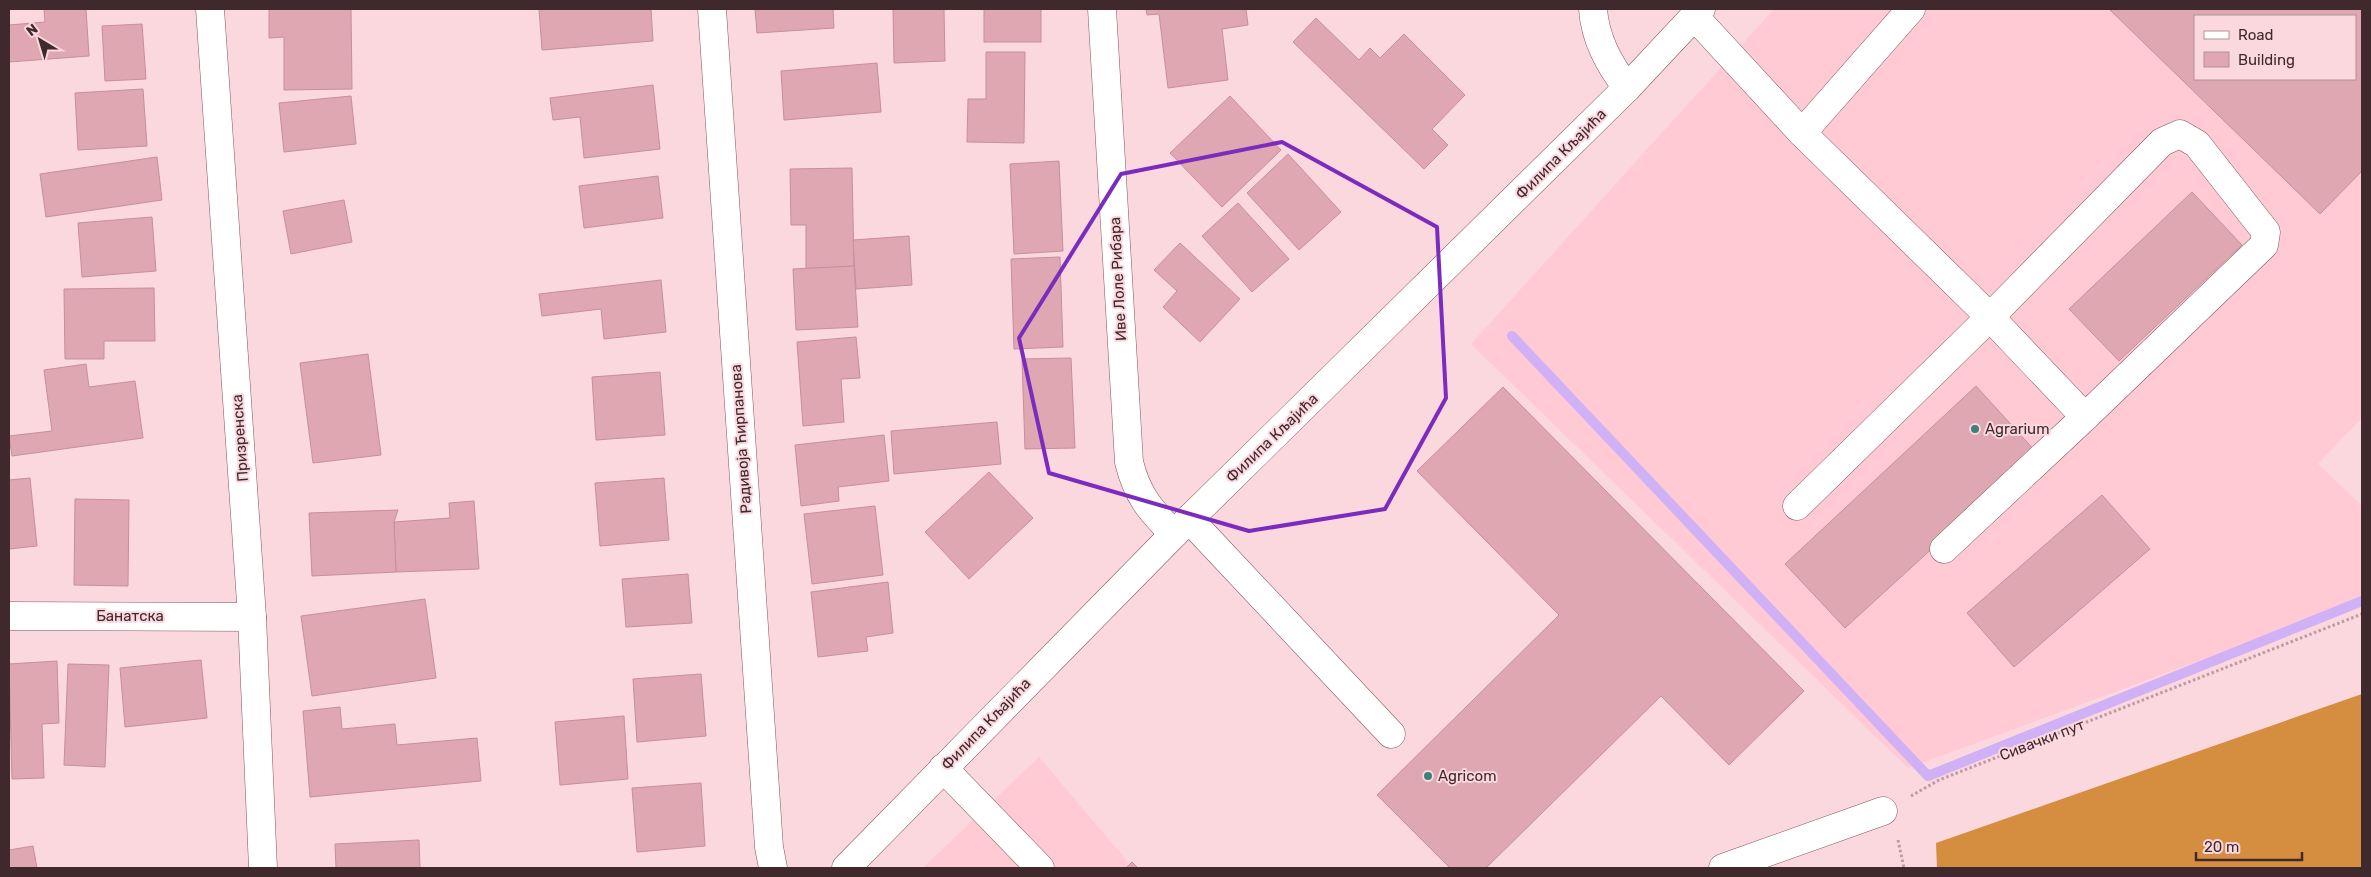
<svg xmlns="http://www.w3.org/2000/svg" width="2371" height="877" viewBox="0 0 2371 877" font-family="Rubik,sans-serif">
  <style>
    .built { fill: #ffcad4; fill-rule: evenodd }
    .forest { fill: #d58e3f }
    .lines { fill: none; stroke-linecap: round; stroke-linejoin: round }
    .stream { stroke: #d1b1f6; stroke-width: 10 }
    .building { fill: #dfa7b2; stroke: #c68f9b; fill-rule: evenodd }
    .minor-casing { stroke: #86545f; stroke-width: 29 }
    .path { stroke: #ba9ba1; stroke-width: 3; stroke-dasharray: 2.5 2.5; stroke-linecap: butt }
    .minor { stroke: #fff; stroke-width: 28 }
    .marked { fill: none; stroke: #7b2cbf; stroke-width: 4; stroke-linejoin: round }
    .poi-dot { fill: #3b8279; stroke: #fbd7de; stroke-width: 2 }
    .labels { text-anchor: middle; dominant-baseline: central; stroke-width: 4; stroke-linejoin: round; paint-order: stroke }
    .street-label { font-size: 15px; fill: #3f292d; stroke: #fbd7de }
    .poi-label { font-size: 15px; fill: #3f292d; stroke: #fbd7de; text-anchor: start }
  </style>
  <rect width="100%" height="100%" fill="#fbd7de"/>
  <!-- built -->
  <g class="built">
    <path d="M1774,9H2362V417L2318,464L2362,506V601L1908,768L1471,344ZM2195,16H2355V79H2195Z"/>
    <path d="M1039,757L1133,868H923Z"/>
  </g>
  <!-- forest -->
  <path class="forest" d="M2362,694V868H1937L1936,843Z"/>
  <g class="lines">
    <!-- stream -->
    <path class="stream" d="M1512,336L1928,776L2362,601"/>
  </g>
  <!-- building -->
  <g class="building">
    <path d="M44,9H86L89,56L9,62V25L45,22Z"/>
    <path d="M269,9H351L352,89L284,90V37L269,38Z"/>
    <path d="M539,9H651L653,41L542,50Z"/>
    <path d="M755,9H833L834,28L757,33Z"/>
    <path d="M893,9H944L945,61L894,63Z"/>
    <rect x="984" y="9" width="57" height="33"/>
    <path d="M1146,9H1246L1248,25L1222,29L1228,80L1168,88L1159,14L1147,15Z"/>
    <path d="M2109,9H2362V171L2320,214ZM2195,16H2355V79H2195Z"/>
    <path d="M1316,18L1359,60L1370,48L1380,58L1404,34L1465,95L1432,129L1448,145L1424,169L1293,42Z"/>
    <path d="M142,24L146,79L105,81L102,26Z"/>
    <path d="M986,52H1025L1024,143L967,142L968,99H986Z"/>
    <path d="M877,63L881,112L784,120L781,71Z"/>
    <path d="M653,85L660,149L584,158L580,117L553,120L550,98Z"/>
    <path d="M143,89L147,146L78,150L75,93Z"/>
    <path d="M351,96L356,144L284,152L279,103Z"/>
    <path d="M1230,96L1281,150L1222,207L1170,153Z"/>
    <path d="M1288,154L1341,212L1299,250L1247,193Z"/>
    <path d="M157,157L162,200L46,217L40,174Z"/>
    <path d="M1059,161L1063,251L1014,254L1010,164Z"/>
    <path d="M852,168L854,266L806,269V225H791L790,169Z"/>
    <path d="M658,176L663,218L584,228L579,186Z"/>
    <path d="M2192,192L2242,245L2119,361L2069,309Z"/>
    <path d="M344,200L352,242L291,254L283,211Z"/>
    <path d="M1238,203L1289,259L1252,292L1202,236Z"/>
    <path d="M152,217L156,271L82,277L78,223Z"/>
    <path d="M909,236L912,285L856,289L853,240Z"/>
    <path d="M1180,243L1240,299L1200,342L1163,307L1177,291L1154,270Z"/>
    <path d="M1060,257L1063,347L1014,349L1011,259Z"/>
    <path d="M854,266L858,327L796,330L793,269Z"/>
    <path d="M661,280L666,332L604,339L601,309L542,316L539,294Z"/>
    <path d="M154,288L155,341H104V359H65L64,289Z"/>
    <path d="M856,337L860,378L841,379L844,422L803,426L797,342Z"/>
    <path d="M368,354L381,455L313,463L300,363Z"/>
    <path d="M1071,358L1075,448L1025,449L1022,359Z"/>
    <path d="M86,364L89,387L135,381L143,438L12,456L9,436L52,431L44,370Z"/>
    <path d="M660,372L665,435L596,440L592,377Z"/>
    <path d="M1976,386L2037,453L1845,628L1785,564Z"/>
    <path d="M1503,387L1804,691L1729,765L1661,696L1486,868H1450L1377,795L1559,615L1417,471Z"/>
    <path d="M997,422L1001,464L894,474L891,431Z"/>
    <path d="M884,435L889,481L838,487L839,501L801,506L795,445Z"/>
    <path d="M989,472L1033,518L969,579L925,532Z"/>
    <path d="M30,478L37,546L9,549V480Z"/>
    <path d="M664,478L669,540L600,546L595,483Z"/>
    <path d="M2102,495L2150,549L2014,667L1967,613Z"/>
    <path d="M75,499L129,500L128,586L74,585Z"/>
    <path d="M474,501L479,569L396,572L394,522L450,518L449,503Z"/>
    <path d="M875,506L883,575L812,584L804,514Z"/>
    <path d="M398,510L394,522L396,572L312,576L309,513Z"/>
    <path d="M688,574L692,623L626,627L622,579Z"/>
    <path d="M888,582L893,633L866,637L868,651L818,657L811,592Z"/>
    <path d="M425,599L436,678L312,696L301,616Z"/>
    <path d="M201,660L207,718L125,727L120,668Z"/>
    <path d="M57,661L59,723L42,724L44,778L12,779L9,664Z"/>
    <path d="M68,664L109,665L105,767L64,765Z"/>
    <path d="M701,674L706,736L637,742L633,679Z"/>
    <path d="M340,707L342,729L395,724L397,745L477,738L481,781L310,797L303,711Z"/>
    <path d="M624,716L628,779L560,785L555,722Z"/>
    <path d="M701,783L705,846L637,852L632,788Z"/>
    <path d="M419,840L420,868H336L335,844Z"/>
    <path d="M33,846L37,868H9V850Z"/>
    <path d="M1132,862L1138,868H1126Z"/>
  </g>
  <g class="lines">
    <defs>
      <g id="minor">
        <path d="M210,9L252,617L263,868"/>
        <path d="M712,9L769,847L773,868"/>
        <path d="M1102,9L1129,462C1137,495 1150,510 1174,534"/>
        <path d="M1593,9C1595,39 1609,64 1627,88"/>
        <path d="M1694,16L1802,133L1990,317L2085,417"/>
        <path d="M1802,133L1911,9"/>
        <path d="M1797,506L1990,317L2162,142L2180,134L2197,144L2266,232L2264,245L2085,417L1944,549"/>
        <path d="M1189,519L1391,734"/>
        <path d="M9,616L252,617"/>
        <path d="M943,768L1040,868"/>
        <path d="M846,868L1174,534L1627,88L1701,9"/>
        <path d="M1723,868L1883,811"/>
      </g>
    </defs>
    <!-- minor casing -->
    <use href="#minor" class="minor-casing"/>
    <!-- path -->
    <g class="path">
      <path d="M1911,796L1939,780L2362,614"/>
      <path d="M1898,840L1904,868"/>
    </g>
    <!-- minor -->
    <use href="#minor" class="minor"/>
  </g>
  <!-- marked area -->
  <path class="marked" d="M1282,142L1437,227L1446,398L1385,509L1249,531L1049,473L1019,338L1121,174Z"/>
  <!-- markers -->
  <g class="poi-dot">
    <circle cx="1975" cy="429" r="5"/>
    <circle cx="1428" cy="776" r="5"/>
  </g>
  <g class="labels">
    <!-- street labels -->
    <g class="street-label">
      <text transform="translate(1561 154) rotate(-45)">Филипа Кљајића</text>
      <text transform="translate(1118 279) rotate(-93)">Иве Лоле Рибара</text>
      <text transform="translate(240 438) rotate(-94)">Призренска</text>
      <text transform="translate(1272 438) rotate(-44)">Филипа Кљајића</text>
      <text transform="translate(741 439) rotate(-94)">Радивоја Ћирпанова</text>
      <text x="130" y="616">Банатска</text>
      <text transform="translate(986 724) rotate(-46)">Филипа Кљајића</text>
      <text transform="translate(2042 740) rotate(-21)">Сивачки пут</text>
    </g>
    <!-- poi labels -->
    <g class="poi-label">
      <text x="1985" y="429">Agrarium</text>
      <text x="1438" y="776">Agricom</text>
    </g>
  </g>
  <!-- border -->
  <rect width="2371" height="877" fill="none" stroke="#3f292d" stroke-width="20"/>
  <!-- legend -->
  <rect x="2194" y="15" width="162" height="65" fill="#fbd7de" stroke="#b09197"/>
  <rect x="2204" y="31" width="25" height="8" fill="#ffffff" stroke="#b09197"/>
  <text x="2238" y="40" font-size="15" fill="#3f292d">Road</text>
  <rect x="2204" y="52" width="25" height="15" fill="#dfa7b2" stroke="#b09197"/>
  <text x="2238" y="65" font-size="15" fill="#3f292d">Building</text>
  <!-- north arrow -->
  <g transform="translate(40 40) rotate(322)" stroke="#fbd7de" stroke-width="4" paint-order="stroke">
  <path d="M0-4L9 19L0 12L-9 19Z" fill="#3f292d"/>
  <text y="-8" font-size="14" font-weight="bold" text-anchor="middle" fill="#3f292d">N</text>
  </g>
  <!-- scale -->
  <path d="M2196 852v8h106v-8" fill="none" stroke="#3f292d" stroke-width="2.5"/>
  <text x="2204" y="852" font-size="15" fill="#3f292d" stroke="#fbd7de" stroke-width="4" paint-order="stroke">20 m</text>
</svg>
